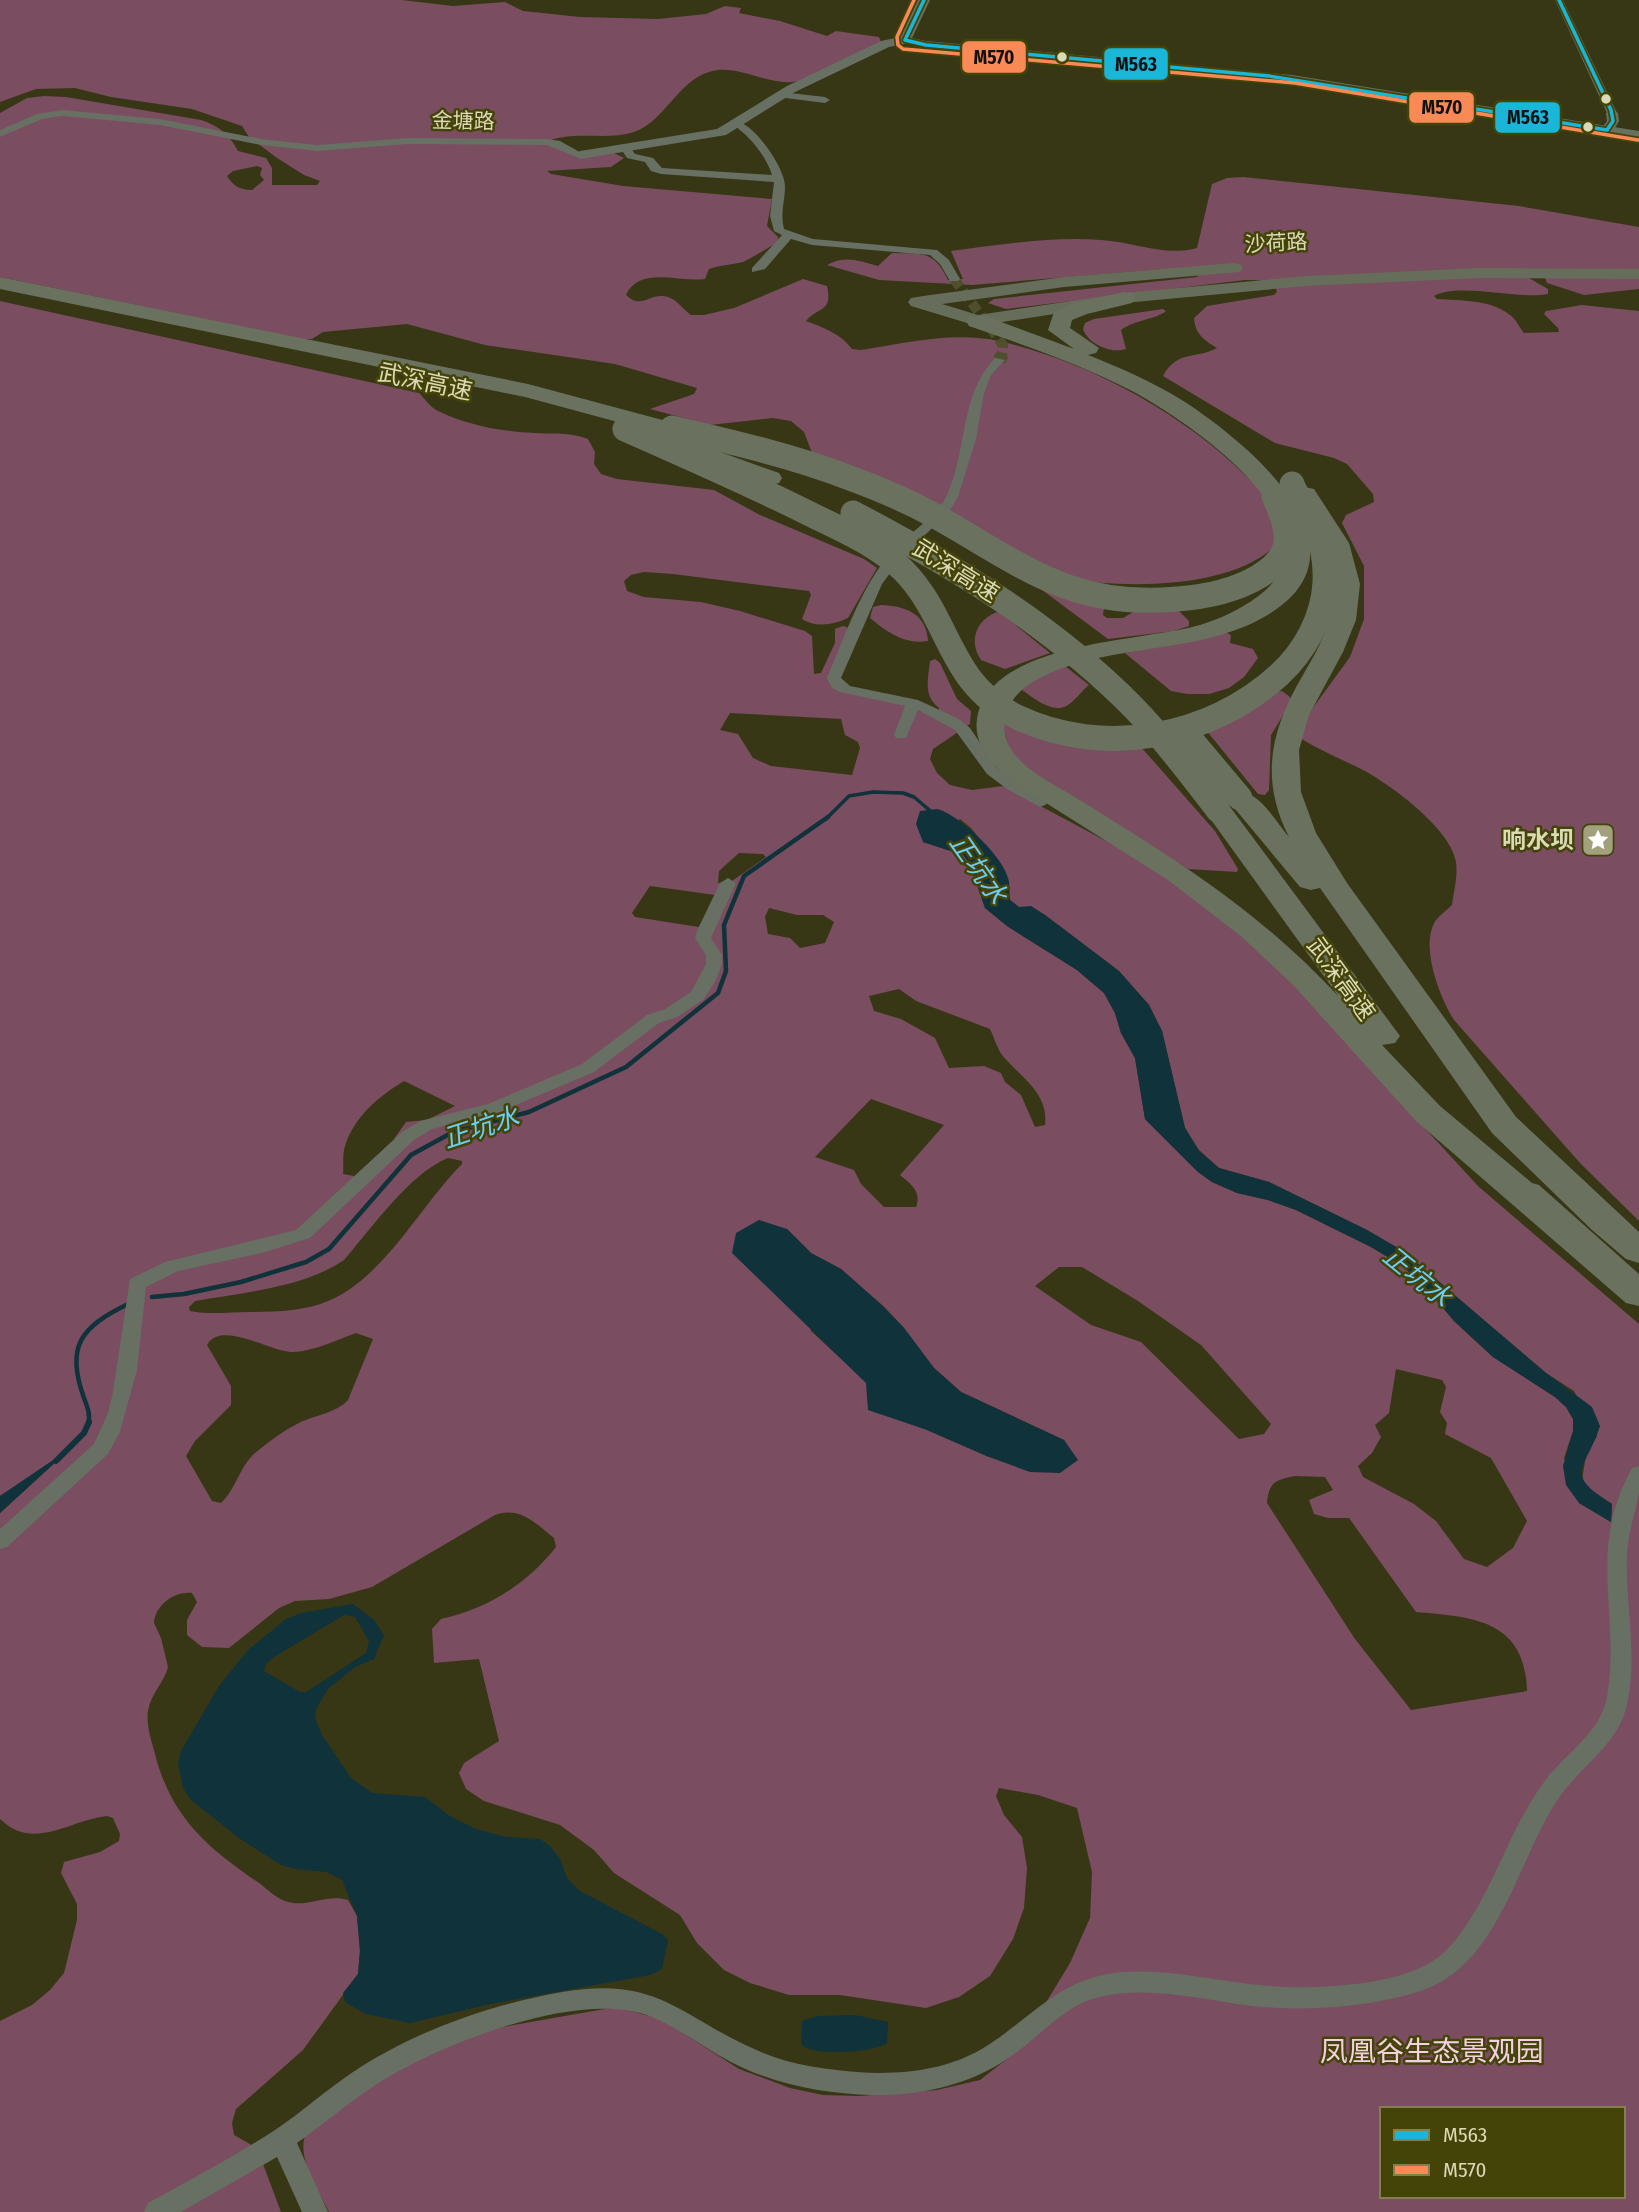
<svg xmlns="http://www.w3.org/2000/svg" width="1639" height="2212" viewBox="0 0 1639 2212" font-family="'Fira Sans Condensed','Noto Sans SC',sans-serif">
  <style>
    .green { fill: #7a4d60; fill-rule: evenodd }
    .water { fill: #0f323b; fill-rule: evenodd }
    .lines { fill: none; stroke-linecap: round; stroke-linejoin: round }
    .stream-far2 { stroke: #0f323b; stroke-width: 3.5 }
    .stream-far1 { stroke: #0f323b; stroke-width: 4.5 }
    .stream { stroke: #0f323b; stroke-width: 6 }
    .minor-tunnel-far1 { stroke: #4f4f2e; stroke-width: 10; stroke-dasharray: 10 5; stroke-linecap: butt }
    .minor-tunnel { stroke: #4f4f2e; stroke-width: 13; stroke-dasharray: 13 7; stroke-linecap: butt }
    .minor { fill: #686f63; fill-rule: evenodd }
    .tertiary { fill: #686f63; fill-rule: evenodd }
    .secondary { fill: #687060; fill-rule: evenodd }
    .primary { fill: #666d5a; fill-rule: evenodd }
    .motorway { fill: #6a725f; fill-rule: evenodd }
    .motorway-bridge { stroke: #6a725f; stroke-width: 25 }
    .bus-1-casing { stroke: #454408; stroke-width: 7 }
    .bus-2-casing { stroke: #454408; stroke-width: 7 }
    .bus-1 { stroke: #1ab6d8; stroke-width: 3.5 }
    .bus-2 { stroke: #f98a56; stroke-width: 3.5 }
    .bus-dot { fill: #dadab6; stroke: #454408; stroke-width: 2.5 }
    .labels { text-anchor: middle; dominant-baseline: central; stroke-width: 5; stroke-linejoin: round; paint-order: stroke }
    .far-street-label { font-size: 21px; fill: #dadab6; stroke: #454408 }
    .street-label { font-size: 24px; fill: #dadab6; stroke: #454408 }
    .poi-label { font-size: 24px; font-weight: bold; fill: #dadab6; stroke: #454408; text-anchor: end }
    .water-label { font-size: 26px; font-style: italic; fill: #6acef8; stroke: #454408 }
    .near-park-label { font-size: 28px; fill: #f4d1e2; stroke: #454408 }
    .line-badge { stroke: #454408; stroke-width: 2.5 }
    .pale-badge-label { font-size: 19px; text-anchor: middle; font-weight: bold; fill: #111 }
  </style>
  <rect width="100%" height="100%" fill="#373716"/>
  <!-- green -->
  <g class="green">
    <path d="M0,0H402L453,6L505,2L523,11L580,17L658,19L706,14L725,6L741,8L739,13L780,21L827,36L836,31L879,37L881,42C864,50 808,81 793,82C766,85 736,63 709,72C678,81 664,122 634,132C606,141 576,130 548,141L574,155L614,153L624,158L611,167L547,171L551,174L623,186L772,199L767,226L778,237V242C773,245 746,261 743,262C731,265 720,265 709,269L705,279C681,283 640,265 626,295C641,309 647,295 663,296C676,297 681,308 691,315H704L734,308L803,279L827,286C833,313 818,306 806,321C824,328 840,333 852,349L861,350C905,343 954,331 999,341C1085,360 1181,412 1244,474C1252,482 1264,490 1270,500C1278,515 1275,531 1274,547C1229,589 1124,589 1065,578L814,458L804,432L791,421L773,418L710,425L650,409L694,394L697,388L615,364L485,345L407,324L323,332L312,339H303L0,277V113L27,98L44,96L66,97L201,120C219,126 229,134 238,151L266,158L272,168V185H317L320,181L304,175L277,158L249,137L242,126L192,109L111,97L75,88L36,89L0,102ZM257,166L262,168L260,175L264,180L252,190C239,190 233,185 227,176L233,171Z"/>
    <path d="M1243,177L1519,206L1639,227V289L1584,295L1547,283L1545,278H1529L1548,289V294C1519,300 1458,282 1434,296L1437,299C1461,301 1490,299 1510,315C1516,319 1519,327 1524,333L1559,332L1558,328L1544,314L1546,311L1582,305L1639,311V1221L1580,1163L1454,1020C1440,998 1419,945 1436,920C1440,915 1447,910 1452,905C1454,891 1458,875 1456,862C1451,829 1392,786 1365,771C1342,759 1318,750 1297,736L1296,731L1350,657L1364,619V566L1342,523L1346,515L1374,502L1373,494L1347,464L1334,458L1275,443L1163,376C1178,349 1195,360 1217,348C1204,340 1195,334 1194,318L1207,306L1274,295L1277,292L1275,286L1259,280H1245L1006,309L988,303L994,299L1197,277L1201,272L1164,269L972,285L879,280L827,265C845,255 859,261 878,266L892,253C922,254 934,250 948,280L963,279L951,251C1000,245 1052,236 1101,240C1134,242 1165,257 1197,248L1212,184L1227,178Z"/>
    <path d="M0,301L419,393C425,399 431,408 438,411C467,425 503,432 534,433C554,434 569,432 588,439L595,452L594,464L601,474L617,479L714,490L760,515L864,559L877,568L848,618C833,625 816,628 802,619L811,595L809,591L673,574L644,572L631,575L624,581L627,591L644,597L701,602L740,611L805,631L812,636L814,674L821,673L835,643V629L843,626L849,628L830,683L921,711H939V708C923,696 928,679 930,661L935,659L940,663L957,699L971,711L970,724L933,749L930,759L937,773L950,785L972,790L1003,786L1138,858L1238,925L1478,1186L1639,1324V2212H329C319,2190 294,2155 307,2131L393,2071L486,2030L616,2007L661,2019L739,2069L790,2088L823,2095L859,2096L937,2090L980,2080L1016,2052L1070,1963L1090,1918L1092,1872L1077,1808L1038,1795L999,1788L996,1796L1004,1815L1022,1837L1027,1868L1024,1908L1013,1939L990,1976L959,1997L926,2008L840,1995H789L750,1983L724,1970L697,1943L680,1915L614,1873L594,1850L560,1825L484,1801L466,1789L459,1773L464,1763L499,1741L479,1659L434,1663L432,1629L441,1619C487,1609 527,1584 556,1547L554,1538C535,1523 520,1506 495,1515L372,1587L329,1599L295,1601L279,1608L229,1648L202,1647L187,1635V1620L197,1602L192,1593C175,1591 155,1605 154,1623L161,1638L168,1667C164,1683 151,1693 148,1711C146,1728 152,1741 156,1758C173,1819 209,1849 259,1883C267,1889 276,1898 285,1901C306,1909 327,1893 348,1900L357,1916L360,1951L358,1974L303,2050L236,2109L232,2123L234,2135L257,2148L281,2212H0V2021L32,2005L50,1990L64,1973L77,1920V1904L61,1873L64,1862L100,1852L119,1841L120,1834L113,1818L107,1816C69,1820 34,1852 0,1819V1513L59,1459L0,1496ZM730,713L841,719L845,735L858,742L860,748L852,775L771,766L753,758L738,734L720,730ZM960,819L971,828L999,863L1010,900L1019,907H1031L1045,915L1119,971L1149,1005L1162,1031L1185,1128L1199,1150L1219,1168L1269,1182L1367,1230L1403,1251L1546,1373L1574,1391L1597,1436L1586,1455L1582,1480L1591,1490L1612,1504L1611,1522L1579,1503L1564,1458L1573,1431V1419L1566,1407L1555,1397L1493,1357L1454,1321L1423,1284L1401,1265L1371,1247L1296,1210L1268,1200L1237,1193L1212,1182L1198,1172L1145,1119L1135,1058L1121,1033L1115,1013L1104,993L1077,970L1007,926L985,908L970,864L963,855L923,842ZM739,853L763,854L766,857L732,881L718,883L719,871ZM650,886L715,895L699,927L635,917L632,913ZM769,908L797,915H823L834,922L825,943L800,948L790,938L768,934L765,917ZM899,989L916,1001L990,1029C994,1037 997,1048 1002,1055C1020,1077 1049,1093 1045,1125L1035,1127L1021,1095L1005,1082L1001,1073L984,1066L949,1068L935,1038L901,1019L874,1011L869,996ZM404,1081L455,1106L427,1120L406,1122L394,1139L398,1148L360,1177L343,1174C344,1165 342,1155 345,1146C354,1117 379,1096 404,1081ZM871,1099L944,1125L900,1175C911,1184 922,1192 916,1207H884L861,1184L854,1170L815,1157ZM448,1158L462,1161V1164C420,1206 384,1278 328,1301C305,1311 275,1312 249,1312C230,1312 209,1315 190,1311L189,1307L195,1301C244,1292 303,1288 344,1260C371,1229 410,1173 448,1158ZM787,1229L811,1253L841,1269L883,1306L904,1328L934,1368L961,1392L1064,1440L1077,1461L989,1457L927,1430L867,1383L811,1331ZM1059,1267H1082L1138,1301L1201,1345L1271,1424L1264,1434L1239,1439L1141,1342L1091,1325L1035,1286ZM356,1333L373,1339L348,1400C336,1413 315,1415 299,1423C284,1430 267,1443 254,1454C239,1468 236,1489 221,1503L212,1501L186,1456L195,1441L231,1405V1386L207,1345C221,1319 274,1354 294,1352C314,1351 337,1340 356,1333ZM1396,1369L1442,1380L1446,1387L1440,1412L1447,1423L1445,1434L1491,1458L1527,1521L1513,1548L1487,1567L1464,1559L1436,1521L1414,1504L1363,1477L1358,1466L1372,1453L1381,1437L1375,1425L1389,1413ZM1295,1476L1325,1477L1333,1490L1309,1500L1314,1514L1328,1518H1349L1416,1612C1474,1617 1525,1620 1527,1691L1411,1710L1355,1639L1267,1503C1269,1482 1275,1480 1295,1476ZM1382,2109H1623V2196H1382Z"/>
    <path d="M1163,309L1166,311C1157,319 1134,320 1121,330L1126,349C1111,354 1088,344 1083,329L1085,323L1094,319Z"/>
    <path d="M1038,587L1104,608L1103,615L1107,618H1123L1135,611L1177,609L1189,621V626L1174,631L1108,639Z"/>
    <path d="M881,605C905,606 926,613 928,641C905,645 887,632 870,618L873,607Z"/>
    <path d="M997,612L1002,614L1050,653L1005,669L981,660C968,641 976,620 997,612Z"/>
    <path d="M1225,632L1231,635L1230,643L1253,649L1258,658L1244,677L1229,688L1209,694H1187L1171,691L1125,653L1182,643Z"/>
    <path d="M1065,666L1089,685C1081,691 1076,700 1068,705C1053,715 1034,698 1022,690L1030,681Z"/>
    <path d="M1282,691L1290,697V704L1271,735L1269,790L1265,795L1258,794L1206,730L1276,692Z"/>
    <path d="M1002,722L1141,747L1215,831L1238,869L1237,872L1188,869L1083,806L1041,779L1015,757L1009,749Z"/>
  </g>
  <!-- water -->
  <g class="water">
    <path d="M937,809C958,814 1003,856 1008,878C1010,884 1009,892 1010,900L1019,907L1031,906L1045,915L1119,971L1149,1005L1162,1031L1185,1128L1199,1151L1219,1168L1269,1182L1367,1230L1403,1251L1546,1373L1592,1407L1600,1426C1586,1470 1562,1473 1612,1504L1611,1522L1579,1503L1566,1485L1563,1466L1573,1431V1419L1566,1407L1555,1397L1493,1357L1454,1321L1423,1284L1401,1265L1371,1247L1296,1210L1268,1200L1237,1193L1212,1182L1198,1172L1145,1119L1135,1058L1121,1033L1115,1013L1104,993L1077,970L1007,926L985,908L970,864L963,855L923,842L916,824L920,811Z"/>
    <path d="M759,1220L787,1229L811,1253L841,1269L883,1306L904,1328L934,1368L961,1392L1064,1440L1078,1460L1060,1473L1030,1472L989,1457L927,1430L868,1410L866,1383L732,1253L736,1233Z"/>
    <path d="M56,1458L59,1459L0,1513V1496Z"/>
    <path d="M353,1604L374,1620L384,1635L374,1659L355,1667L328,1689L317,1707L315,1718L322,1735L351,1778L372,1793L425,1797L450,1816L476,1829L506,1837L540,1839L550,1846L560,1859L567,1878L580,1891L662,1934L668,1940L662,1969L650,1975L490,2004L410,2023L366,2014L345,2002L343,1993L358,1974L360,1951L357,1916L342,1880L327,1872L295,1869L281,1865L239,1838L191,1800L183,1788L178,1763L181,1751L219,1686L247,1651L286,1619L301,1613ZM344,1615L355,1617L369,1641L366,1653L306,1692H300L264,1671L266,1664L274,1657Z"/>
    <path d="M855,2015L888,2022L887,2043C874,2053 811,2057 801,2044L802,2021L817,2016Z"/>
  </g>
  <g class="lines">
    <!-- stream-far2 -->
    <path class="stream-far2" d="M826,819L849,796L873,792L903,793L914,797L934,814"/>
    <!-- stream-far1 -->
    <g class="stream-far1">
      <path d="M152,1297L184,1294L241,1282L306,1262L329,1249L411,1155L453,1132L529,1112L626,1067L718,993L726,971L724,925L744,876L828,817"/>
      <path d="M88,1424C91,1415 87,1406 84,1398C65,1346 81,1327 128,1304"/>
    </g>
    <!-- stream -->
    <path class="stream" d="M56,1461L84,1433L89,1422"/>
    <!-- minor-tunnel-far1 -->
    <path class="minor-tunnel-far1" d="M954,279L1003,345L1002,356"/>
    <!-- minor-tunnel -->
    <path class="minor-tunnel" d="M999,360L1003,354"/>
    <!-- minor -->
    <g class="minor">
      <path d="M1555,0H1563L1617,113L1615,115L1607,113Z"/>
      <path d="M781,92L825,97L830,100L825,103L778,97V93Z"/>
      <path d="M62,110L160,119L261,139L317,145L408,138L547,139L560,141L585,155L576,157L547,145L408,144L317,151L261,145L160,125L62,116L42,119L0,137V130L37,114Z"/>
      <path d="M733,121C752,119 785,168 785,186C785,202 780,213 784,229L813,239L937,250L949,260L960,279L958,281H950L940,264L930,255L812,245L791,239L765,269L752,272V268L782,235L774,231L770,216L774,182L661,174L651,171L645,162L627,158L621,149L630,147L635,154L653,158L662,168L772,175C767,157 749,135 733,125Z"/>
      <path d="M995,358L1005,360L991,375L984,393L976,439L958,497L949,512L903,556L882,584L841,678L850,686L918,700L959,719L970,728L997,768L1045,799L1048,802L1045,805L1040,807L1007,789L987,774L955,730L918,710L906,738H896L894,735L905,706L840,692L832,688L827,678C846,634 861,586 893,550C909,533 935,518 946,497C968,451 959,395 995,358Z"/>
      <path d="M728,878L736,883L711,938L722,955V964L715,982L703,1000L677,1017L659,1023L594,1072L500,1112L432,1129L414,1140L310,1238L262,1253L178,1271L146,1287L137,1370L120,1432L108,1454L7,1547L0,1549V1529L94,1444L108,1413L113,1392L130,1279L165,1262L296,1230L402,1132L420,1121L488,1104L582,1064L647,1015L665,1009L691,992L706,964V955L695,938L697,931L720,883Z"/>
      <path d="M1639,1466C1639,1474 1639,1485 1639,1493C1635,1514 1628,1533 1627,1555C1625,1605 1639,1659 1626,1709C1615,1748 1577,1769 1556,1802C1522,1855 1502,1943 1447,1978C1425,1993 1396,1998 1370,2003C1331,2009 1292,2010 1252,2006C1203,2000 1149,1985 1099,1997C1066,2005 1043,2033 1017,2052C975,2084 923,2096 872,2095C824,2094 773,2084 731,2062C704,2048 680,2029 652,2017C581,1987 438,2045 377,2084C349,2102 324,2124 297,2143L328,2212H302L277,2157L181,2212H144L148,2203C190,2180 234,2157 275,2130C302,2112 326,2090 353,2072C415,2031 489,2005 562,1992C661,1975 680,2018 761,2052C791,2065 825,2069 857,2072C898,2075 943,2071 980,2050C1031,2020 1058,1977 1123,1972C1166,1969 1208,1979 1250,1984C1292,1989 1334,1988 1376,1981C1406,1975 1433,1967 1453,1943C1493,1895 1507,1832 1544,1782C1565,1753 1600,1734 1607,1697C1621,1611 1586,1552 1632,1468Z"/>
    </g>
    <!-- tertiary -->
    <g class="tertiary">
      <path d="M905,36L911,40L909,43L889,47L795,92L726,135L580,159L573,155L580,151L717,129L787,86L881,41Z"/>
      <path d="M1016,45L1022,49L1016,68H1008L1006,65L1010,49Z"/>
      <path d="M1612,109L1618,113L1619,121L1612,133H1602L1601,130L1607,121L1606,113Z"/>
    </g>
    <!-- secondary -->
    <path class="secondary" d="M918,0H930L912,38L926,41L1292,75L1639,131V139L1292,83L926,49L899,40Z"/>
    <!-- primary -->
    <path class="primary" d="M1234,263L1240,264L1243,268L1240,272L1064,287L942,304L978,315L1124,293L1306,276L1479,268L1639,269V279L1479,278L1306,286L1124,303L977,326L911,306L908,302L911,298L923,296L1064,277Z"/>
    <!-- motorway -->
    <g class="motorway">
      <path d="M0,277L528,384L711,433L715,438L711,443L703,445L525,397L0,289Z"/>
      <path d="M1124,292L1132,293L1135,298L1132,303L1087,314L1072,320L1070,328L1099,348L1096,353L1088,355C1121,368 1155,383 1185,402C1261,452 1388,564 1246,626C1180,654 1098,646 1038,679C1015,691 999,712 1006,738C1013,766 1056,785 1078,799C1178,861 1258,910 1339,997L1204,810L1208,804L1218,801L1228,804L1400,1036L1395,1043L1382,1045L1440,1106L1532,1183L1539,1185L1639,1274V1306L1626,1303L1416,1121L1293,985L1242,937L1168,880L1016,784C995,768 973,747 977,719C989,641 1142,642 1200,625C1220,619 1241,609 1257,597C1350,530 1188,421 1132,391C1080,364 1024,345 969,326L966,321L969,316H985L1074,349L1048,330L1054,312L1071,304Z"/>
      <path d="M698,444L779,473L782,478L779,483L770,485L690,456L686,451L690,446Z"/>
      <path d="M1305,487L1314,489L1349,543L1360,584L1356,620L1343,652L1309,715L1299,750L1301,792L1316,833L1347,883L1516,1117L1639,1232V1263L1626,1259L1592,1230L1492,1133L1320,888L1311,890L1300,887L1226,798L1230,792C1256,785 1273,818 1289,837C1259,778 1271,729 1303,675C1319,648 1335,618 1334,585C1333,551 1310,522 1293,494L1296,489Z"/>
    </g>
    <!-- motorway-bridge -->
    <g class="motorway-bridge">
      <path d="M672,428C732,442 793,456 850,478C880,489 910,502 937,517C1022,565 1072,609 1177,599C1205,597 1234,591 1258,577C1297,554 1289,531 1274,496"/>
      <path d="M625,429C686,456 748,483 808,513C840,529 877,544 903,570C952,620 947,683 1017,717C1103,758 1210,738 1279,675C1305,651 1323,618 1325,583C1326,560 1321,536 1310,516C1304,505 1296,496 1292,484"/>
      <path d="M853,513C954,566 1052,625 1133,707C1164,739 1191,775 1218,810"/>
      <path d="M1183,730L1240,798"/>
    </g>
    <defs>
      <path id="bus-1" d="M924,0L905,40L926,45L1269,76L1607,130L1613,121L1611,110L1559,0"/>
      <path id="bus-2" d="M914,0L897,37L898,45L903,49L1295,83L1638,140"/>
    </defs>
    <!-- bus-1 casing -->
    <use href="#bus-1" class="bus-1-casing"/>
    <!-- bus-2 casing -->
    <use href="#bus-2" class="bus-2-casing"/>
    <!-- bus-1 -->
    <use href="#bus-1" class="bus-1"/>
    <!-- bus-2 -->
    <use href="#bus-2" class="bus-2"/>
  </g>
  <!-- icons -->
  <defs>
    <symbol id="sight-square" viewBox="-11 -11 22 22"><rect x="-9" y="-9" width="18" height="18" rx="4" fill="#a1a17e" stroke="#454408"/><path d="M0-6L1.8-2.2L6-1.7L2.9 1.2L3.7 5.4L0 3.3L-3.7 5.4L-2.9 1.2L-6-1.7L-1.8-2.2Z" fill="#fff"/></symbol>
  </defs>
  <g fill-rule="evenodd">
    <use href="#sight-square" x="1579" y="821" width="38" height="38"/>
  </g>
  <!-- markers -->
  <g class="bus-dot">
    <circle cx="1062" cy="57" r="6"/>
    <circle cx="1606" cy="99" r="6"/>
    <circle cx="1588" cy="127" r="6"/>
  </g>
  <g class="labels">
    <!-- far-street labels -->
    <g class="far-street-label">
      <text transform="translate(463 121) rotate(1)">金塘路</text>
      <text transform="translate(1276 243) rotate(-3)">沙荷路</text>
    </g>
    <!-- street labels -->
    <g class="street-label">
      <text transform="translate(425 382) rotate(12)">武深高速</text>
      <text transform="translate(956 571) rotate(32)">武深高速</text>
      <text transform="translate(1341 979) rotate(54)">武深高速</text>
    </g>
    <!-- poi labels -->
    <g class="poi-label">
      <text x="1574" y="840">响水坝</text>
    </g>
    <!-- water labels -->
    <g class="water-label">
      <text transform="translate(978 869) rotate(55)">正坑水</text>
      <text transform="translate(481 1128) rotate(-18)">正坑水</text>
      <text transform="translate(1417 1277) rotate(39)">正坑水</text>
    </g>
    <!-- near-park labels -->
    <g class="near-park-label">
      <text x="1432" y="2051">凤凰谷生态景观园</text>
    </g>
  </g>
  <g class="line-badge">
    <rect x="961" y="40" width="66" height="34" rx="7" fill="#f98a56"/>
    <rect x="1103" y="47" width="66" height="34" rx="7" fill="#1ab6d8"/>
    <rect x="1408" y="91" width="67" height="33" rx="7" fill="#f98a56"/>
    <rect x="1494" y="101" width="67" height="33" rx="7" fill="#1ab6d8"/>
  </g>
  <g class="pale-badge-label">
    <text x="994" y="64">M570</text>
    <text x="1136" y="71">M563</text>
    <text x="1442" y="114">M570</text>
    <text x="1528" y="124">M563</text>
  </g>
  <!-- legend -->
  <rect x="1380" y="2107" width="245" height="91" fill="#454408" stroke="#81804e" stroke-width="2"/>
  <rect x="1394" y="2130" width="35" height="10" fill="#1ab6d8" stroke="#81804e" stroke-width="2"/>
  <text x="1443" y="2142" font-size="21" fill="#dadab6">M563</text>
  <rect x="1394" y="2165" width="35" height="10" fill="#f98a56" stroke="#81804e" stroke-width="2"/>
  <text x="1443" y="2177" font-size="21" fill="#dadab6">M570</text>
</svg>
